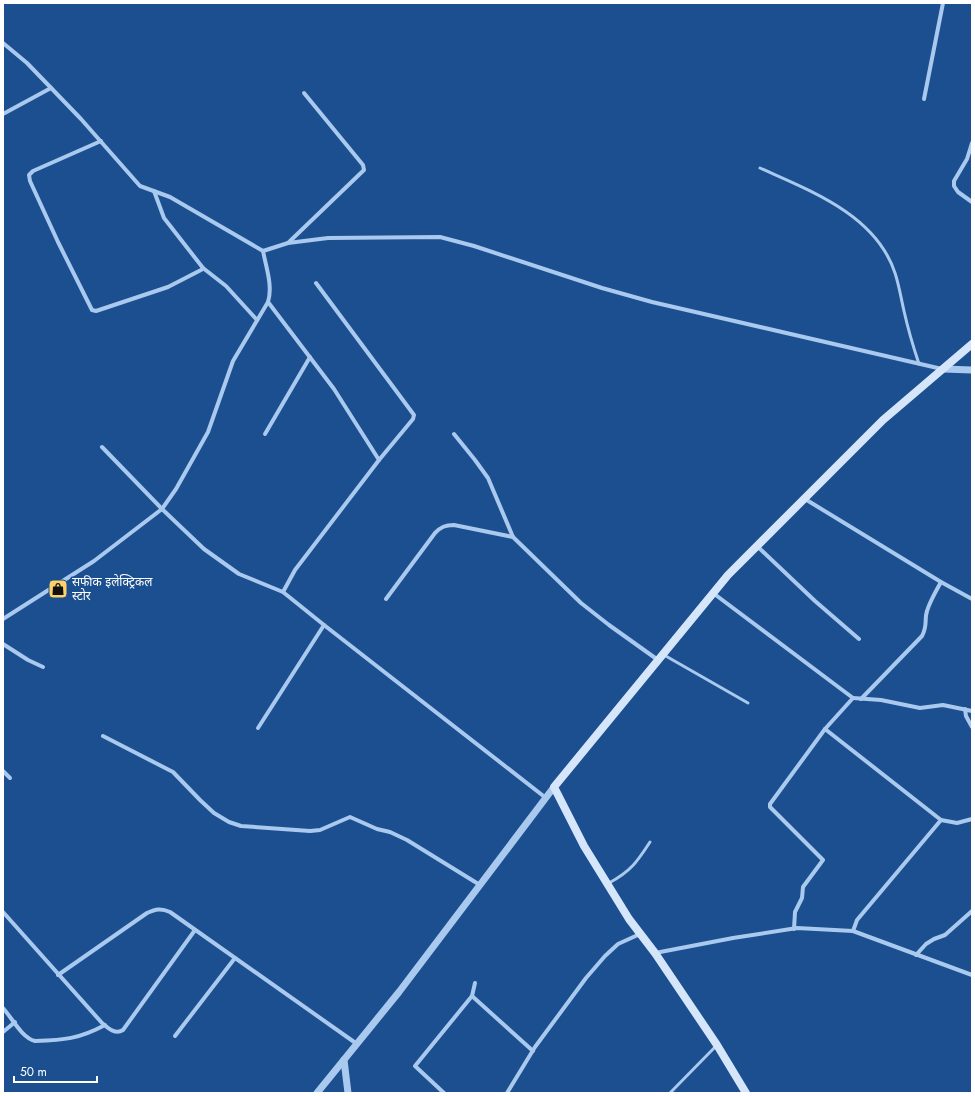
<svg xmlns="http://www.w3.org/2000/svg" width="975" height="1096" viewBox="0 0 975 1096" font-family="Jost,'Noto Sans Devanagari',sans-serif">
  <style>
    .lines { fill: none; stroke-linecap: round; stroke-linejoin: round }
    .service { stroke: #a9c9ee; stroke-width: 3 }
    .minor { stroke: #a9c9ee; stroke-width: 4 }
    .tertiary { stroke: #a9c9ee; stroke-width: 7 }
    .secondary { stroke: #d6e6fa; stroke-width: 8 }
    .labels { text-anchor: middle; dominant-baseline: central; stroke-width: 3; stroke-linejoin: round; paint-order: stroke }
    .poi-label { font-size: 12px; fill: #fff; stroke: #1b4f8f; text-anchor: start }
  </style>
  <rect width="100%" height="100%" fill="#1b4f8f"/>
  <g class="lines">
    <!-- service -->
    <g class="service">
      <path d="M760,168C811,191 876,215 895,273C899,285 901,298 904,311C908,329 913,346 919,364"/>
      <path d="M664,655L748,703"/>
      <path d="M609,883C631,871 637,862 650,842"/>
      <path d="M670,1093L717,1045"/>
    </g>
    <!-- minor -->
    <g class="minor">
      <path d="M3,43L27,63L81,119L140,186L170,197L263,251C266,267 273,286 268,302L233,361L208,432L176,489L162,509L94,561L3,619"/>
      <path d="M924,99L943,3"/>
      <path d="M3,114L51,88"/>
      <path d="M101,141L33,171L29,175L30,181L58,242L92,310L96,311L168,287L201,270L203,268L164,218L154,191"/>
      <path d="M972,143L967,159L954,181V186L958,192L972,202"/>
      <path d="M288,243L328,238L440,237L474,246L602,288L652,302L942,369"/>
      <path d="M263,251L288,243L364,170L363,165L304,93"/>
      <path d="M203,268L226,286L257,320"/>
      <path d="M316,283L414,415L413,419L379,460L295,570L283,592L324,625L546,798"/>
      <path d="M268,302L334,389L379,460"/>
      <path d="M265,434L310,357"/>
      <path d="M454,434L475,460L488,478L513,537L581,603L609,625L658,660"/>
      <path d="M102,447L162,509L204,549L239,574L283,592"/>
      <path d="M805,499L941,582L972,599"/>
      <path d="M757,546L815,601L859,639"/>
      <path d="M713,593L853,698L825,729L770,804V807L823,860L803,887L802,898L795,912L794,929"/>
      <path d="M386,599L435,533C441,527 445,525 454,525L513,537"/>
      <path d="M3,644L28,660L43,667"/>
      <path d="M853,698L881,700L920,708L943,705L972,711"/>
      <path d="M861,699L922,636C928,625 924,620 927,611C930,601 936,591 941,582"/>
      <path d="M965,709L966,716L972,727"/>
      <path d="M258,728L324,625"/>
      <path d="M825,729L941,820L857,920L853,931"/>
      <path d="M103,736L173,772L200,800L214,813L229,822L241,826L310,831L320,830L350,817L377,829L390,832L407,840L480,885"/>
      <path d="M3,771L10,778"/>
      <path d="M941,820L957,823L972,819"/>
      <path d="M3,912L102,1023C108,1028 115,1035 123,1030L195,930"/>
      <path d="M655,953L733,938L797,928L853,931L972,975"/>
      <path d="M916,955L926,944L934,939L945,935L972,911"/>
      <path d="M58,975L147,913C156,909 161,908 170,912L357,1044"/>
      <path d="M472,996L475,983"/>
      <path d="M3,1008C12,1018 22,1038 35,1041C64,1040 79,1039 105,1025"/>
      <path d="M3,1032L15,1022"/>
      <path d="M175,1036L235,958"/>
      <path d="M444,1093L415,1066L472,996L533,1051"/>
      <path d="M507,1093L535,1047L586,978L605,956L618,944L640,934"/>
    </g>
    <!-- tertiary -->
    <g class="tertiary">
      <path d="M943,369L972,370"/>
      <path d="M344,1060L348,1093"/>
      <path d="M317,1093L399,992L554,787"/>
    </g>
    <!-- secondary -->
    <path class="secondary" d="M746,1093L717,1045L655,953L629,919L584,846L554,787L728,575L883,420L972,344"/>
  </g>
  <!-- icons -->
  <defs>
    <symbol id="shop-square" viewBox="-11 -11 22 22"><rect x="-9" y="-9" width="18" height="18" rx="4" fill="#ffd166" stroke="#1b4f8f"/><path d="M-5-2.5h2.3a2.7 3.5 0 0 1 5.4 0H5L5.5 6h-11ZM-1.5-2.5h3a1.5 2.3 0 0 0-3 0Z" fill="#111"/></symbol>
  </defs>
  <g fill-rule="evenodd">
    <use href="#shop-square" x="47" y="578" width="22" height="22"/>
  </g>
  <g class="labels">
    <!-- poi labels -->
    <g class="poi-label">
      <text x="72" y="582">सफीक इलेक्ट्रिकल<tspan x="72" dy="14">स्टोर</tspan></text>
    </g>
  </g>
  <!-- border -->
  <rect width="975" height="1096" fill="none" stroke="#ffffff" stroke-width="8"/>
  <!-- scale -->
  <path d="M14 1076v6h83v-6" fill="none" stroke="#ffffff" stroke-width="2"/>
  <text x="20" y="1076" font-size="12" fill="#ffffff" stroke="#1b4f8f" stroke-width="3" paint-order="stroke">50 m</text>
</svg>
